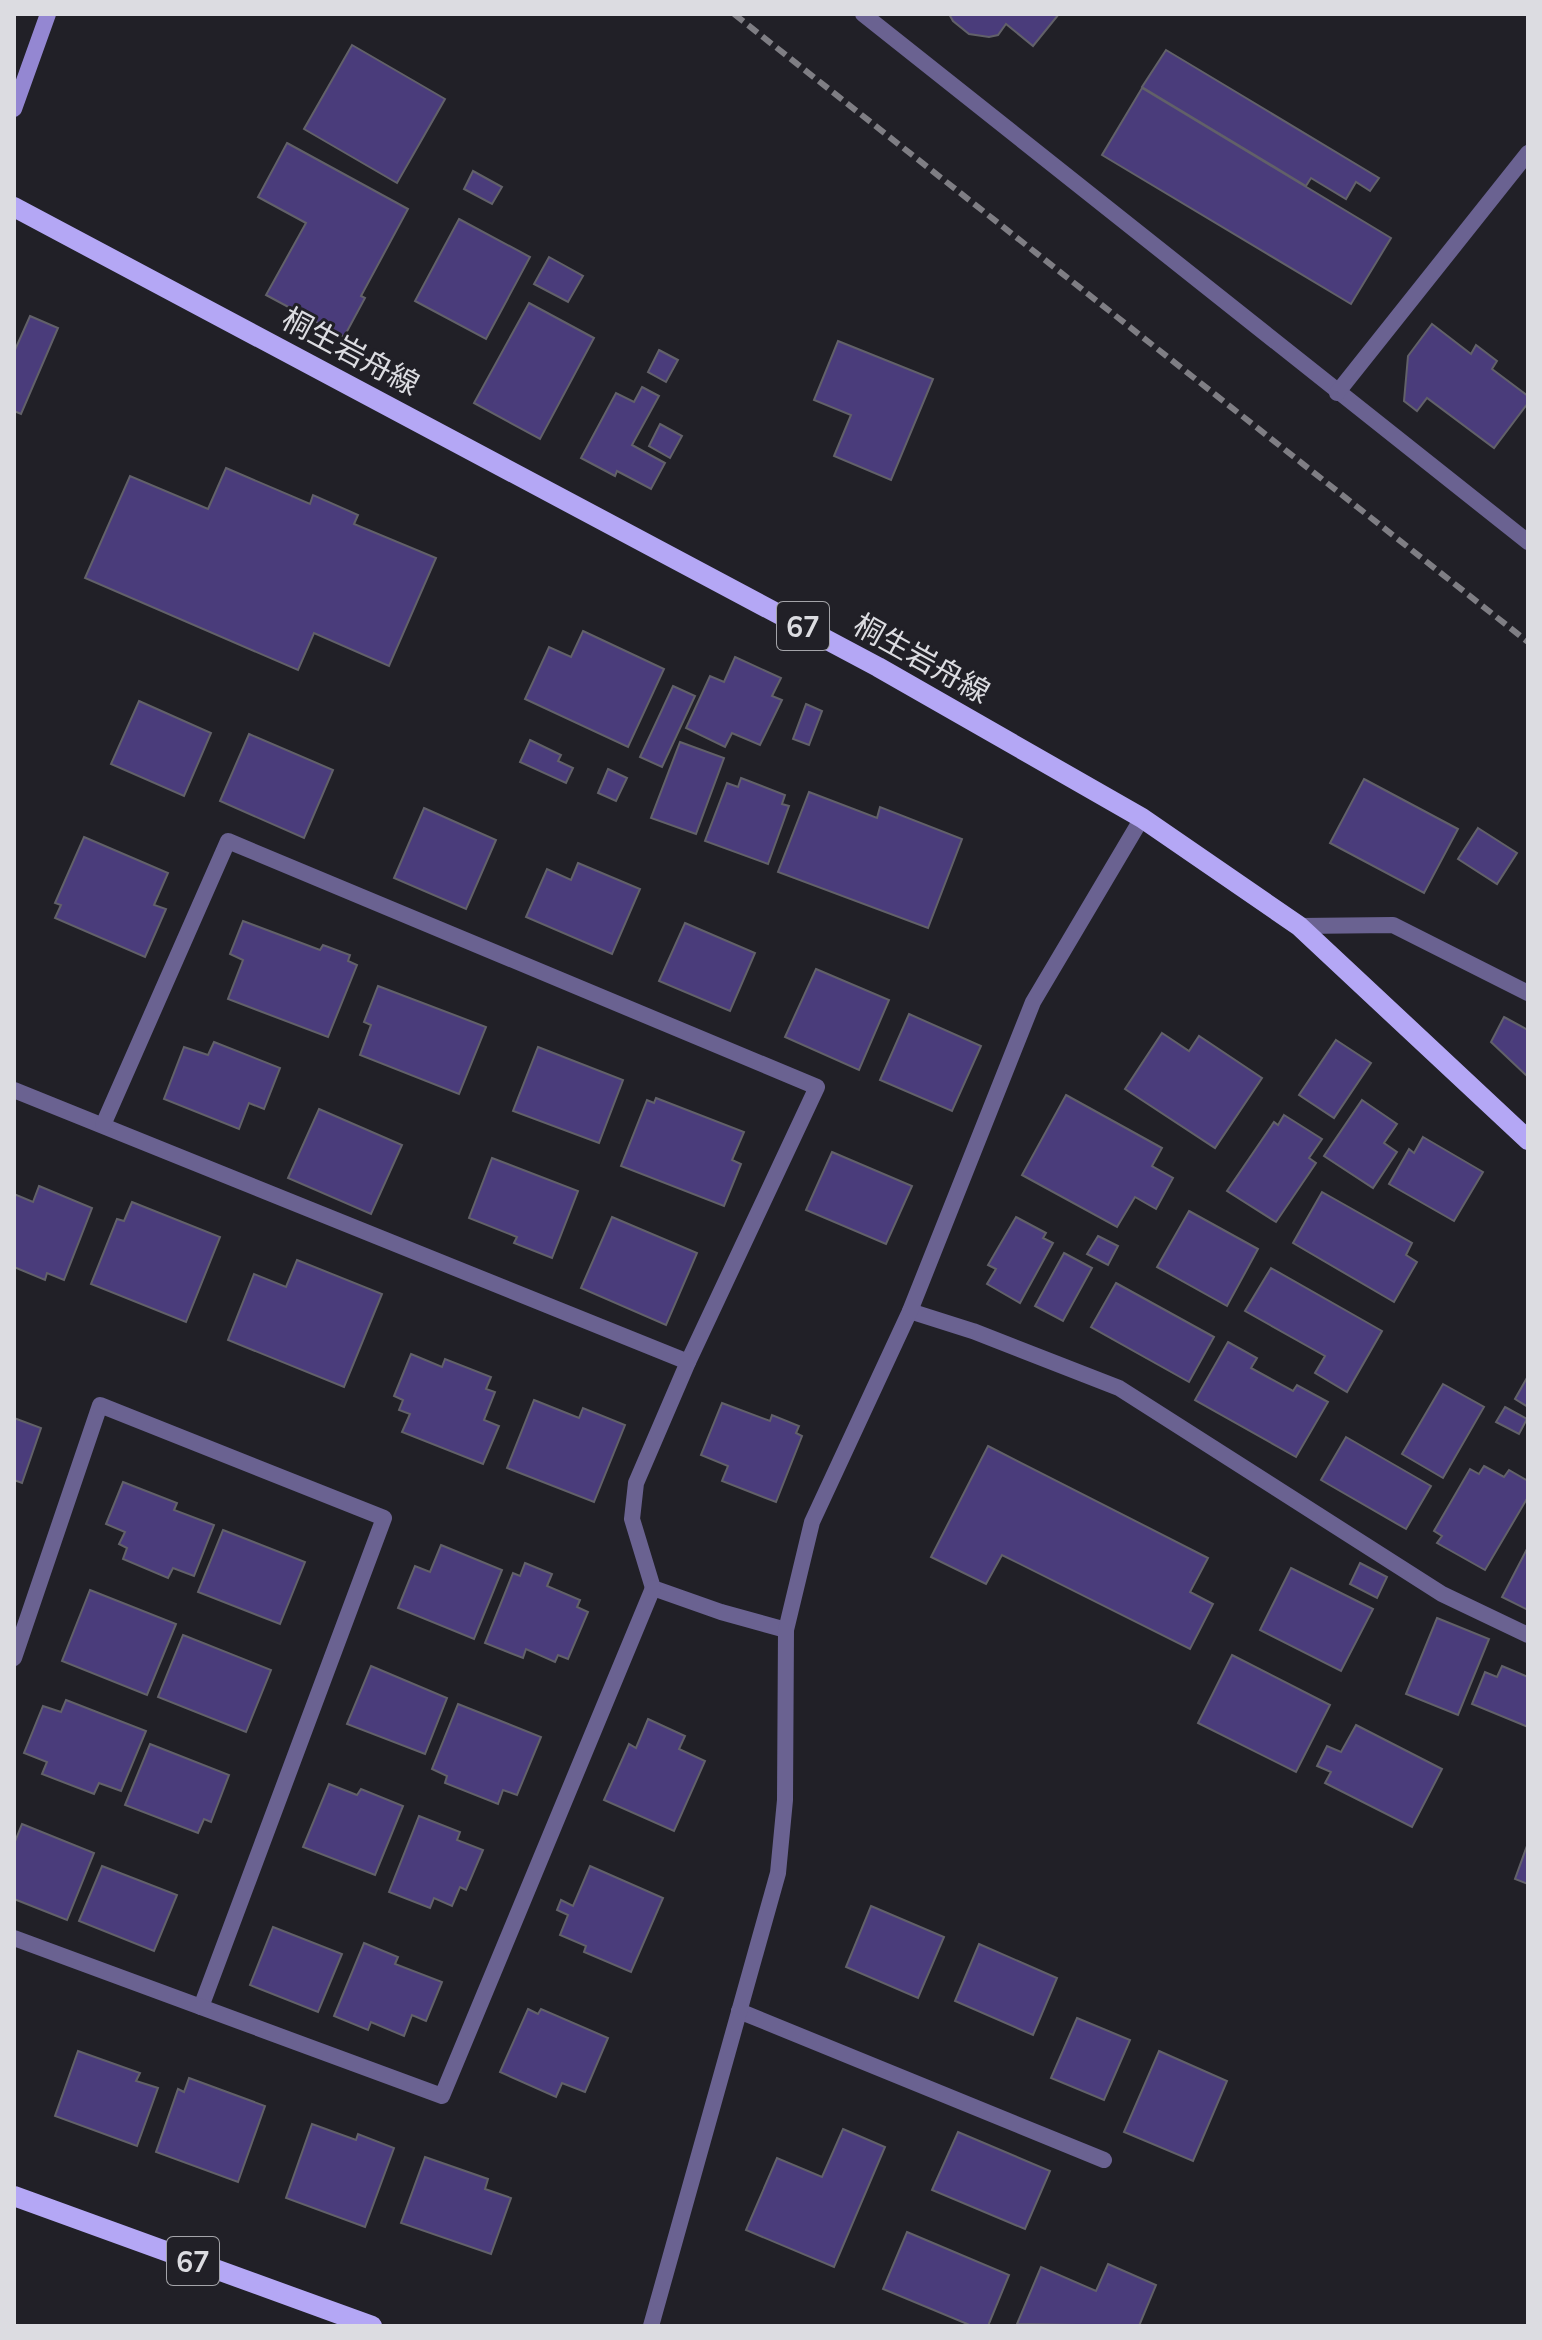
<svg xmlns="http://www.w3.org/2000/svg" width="1542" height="2340" viewBox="0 0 1542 2340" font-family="Mulish,'Noto Sans JP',sans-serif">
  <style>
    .building { fill: #4a3c7b; stroke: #626169; stroke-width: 2 }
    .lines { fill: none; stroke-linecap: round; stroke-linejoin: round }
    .lane { stroke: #6a6291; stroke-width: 16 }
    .street { stroke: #6a6291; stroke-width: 16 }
    .secondary { stroke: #9487d2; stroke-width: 16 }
    .primary { stroke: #b4a7f5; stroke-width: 20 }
    .rail { stroke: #7f7e84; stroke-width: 6; stroke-dasharray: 12 6; stroke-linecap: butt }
    .labels { text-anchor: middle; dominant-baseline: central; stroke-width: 6; stroke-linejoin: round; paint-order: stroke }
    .shield { fill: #212027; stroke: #a4a4a9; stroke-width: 2 }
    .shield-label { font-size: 28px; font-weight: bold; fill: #dcdce1 }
    .street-label { font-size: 30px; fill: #dcdce1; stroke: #212027 }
  </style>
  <rect width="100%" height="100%" fill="#212027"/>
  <!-- building -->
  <g class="building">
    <path d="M949,14H1059L1033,46L1006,24L998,35L989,37L969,34L953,21Z"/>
    <path d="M352,45L445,99L397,183L304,129Z"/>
    <path d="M1166,50L1379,178L1370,191L1356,182L1346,199L1311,178L1306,186L1142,87Z"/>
    <path d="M1142,88L1391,238L1351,304L1102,155Z"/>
    <path d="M287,143L408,209L361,296L365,298L344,337L266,295L306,223L258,197Z"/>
    <path d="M473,171L502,187L492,204L464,189Z"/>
    <path d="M459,219L530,257L486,339L415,301Z"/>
    <path d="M549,257L583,276L568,302L534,284Z"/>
    <path d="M529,303L594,338L540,439L474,403Z"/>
    <path d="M30,316L58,328L21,414L14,411V352Z"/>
    <path d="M1432,324L1471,354L1476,345L1497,361L1492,369L1528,396V403L1494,448L1427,398L1417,411L1404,401L1408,356Z"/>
    <path d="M838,341L933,379L891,480L834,456L851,415L814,400Z"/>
    <path d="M659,350L678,360L666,382L648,372Z"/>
    <path d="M642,387L659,396L632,445L665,463L651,489L617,471L615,476L581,458L616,393L634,402Z"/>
    <path d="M660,424L682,436L670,458L649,446Z"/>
    <path d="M226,468L310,504L313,495L358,515L354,524L436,558L389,666L314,633L298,670L85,578L130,476L208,509Z"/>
    <path d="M583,631L664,669L628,747L525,699L549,647L571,657Z"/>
    <path d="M735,657L781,678L772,696L782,700L760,745L732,733L725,747L686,728L710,676L724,682Z"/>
    <path d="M673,686L695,696L662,767L640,757Z"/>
    <path d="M139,701L211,733L184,796L111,764Z"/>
    <path d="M806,704L822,711L809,745L793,739Z"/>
    <path d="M249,734L333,770L304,838L220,801Z"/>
    <path d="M530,740L561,755L558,761L573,768L566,783L520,762Z"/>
    <path d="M680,742L724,758L696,834L651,818Z"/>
    <path d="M608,769L627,778L616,801L598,793Z"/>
    <path d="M741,778L785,795L782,804L789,806L768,864L705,841L727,783L738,787Z"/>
    <path d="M1364,779L1458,829L1424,893L1330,843Z"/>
    <path d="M809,792L877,818L880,807L962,839L928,928L778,872Z"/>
    <path d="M424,808L496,840L466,909L394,878Z"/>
    <path d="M1478,828L1517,853L1497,884L1458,859Z"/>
    <path d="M84,837L168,873L154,905L166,909L145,957L55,918L61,905L55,903Z"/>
    <path d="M578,863L640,889L612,954L526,917L547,869L571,880Z"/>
    <path d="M243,921L320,950L323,945L350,955L348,961L357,965L328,1037L228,999L243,960L230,954Z"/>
    <path d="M685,923L755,953L730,1011L659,981Z"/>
    <path d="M816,969L889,1000L859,1070L785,1037Z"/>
    <path d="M378,986L486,1027L459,1094L360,1055L371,1025L364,1022Z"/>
    <path d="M909,1014L981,1046L952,1111L880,1080Z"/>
    <path d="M1504,1017L1528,1030V1077L1491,1042Z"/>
    <path d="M1162,1033L1189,1051L1199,1036L1262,1078L1215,1148L1125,1089Z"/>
    <path d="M1336,1040L1371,1063L1334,1118L1299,1095Z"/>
    <path d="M214,1042L280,1068L264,1109L249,1103L239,1129L164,1099L184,1047L208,1055Z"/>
    <path d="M538,1047L623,1080L599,1143L513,1111Z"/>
    <path d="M1066,1095L1162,1148L1152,1166L1173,1178L1156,1209L1135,1197L1117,1227L1022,1175Z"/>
    <path d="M656,1098L744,1132L732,1160L741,1164L724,1206L621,1166L647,1100L654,1103Z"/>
    <path d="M1362,1100L1397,1124L1384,1143L1397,1152L1373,1188L1324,1156Z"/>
    <path d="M319,1109L402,1145L371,1214L288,1178Z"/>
    <path d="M1284,1115L1322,1139L1309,1158L1316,1163L1276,1222L1227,1191L1274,1122L1278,1125Z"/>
    <path d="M1423,1137L1483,1172L1454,1221L1389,1184L1409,1149L1414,1153Z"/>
    <path d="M832,1152L912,1186L886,1244L806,1210Z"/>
    <path d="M492,1158L578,1191L552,1258L514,1243L517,1237L469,1218Z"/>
    <path d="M39,1186L92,1208L64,1280L47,1273L45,1280L14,1267V1194L33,1202Z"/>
    <path d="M1322,1192L1412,1243L1406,1255L1417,1262L1394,1302L1293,1243Z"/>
    <path d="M132,1202L220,1237L186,1322L91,1284L117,1219L124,1221Z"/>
    <path d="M1189,1211L1258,1249L1227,1306L1157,1267Z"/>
    <path d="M612,1217L697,1253L666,1325L581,1288Z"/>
    <path d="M1016,1217L1046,1233L1043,1238L1053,1243L1020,1303L987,1284L996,1269L988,1265Z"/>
    <path d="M1098,1236L1118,1246L1108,1265L1087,1254Z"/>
    <path d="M1064,1253L1092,1268L1063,1321L1035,1306Z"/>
    <path d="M297,1260L382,1294L344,1387L228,1340L254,1274L286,1287Z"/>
    <path d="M1271,1268L1382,1331L1347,1392L1315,1373L1325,1356L1245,1311Z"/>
    <path d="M1116,1283L1214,1337L1189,1382L1091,1327Z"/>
    <path d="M1228,1342L1257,1358L1251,1368L1293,1391L1297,1385L1328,1402L1296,1457L1195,1400Z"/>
    <path d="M411,1354L442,1367L445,1359L491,1377L486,1389L495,1392L484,1420L499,1426L483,1464L402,1432L410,1414L399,1410L403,1400L394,1396Z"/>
    <path d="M1528,1376V1407L1515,1399Z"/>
    <path d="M1443,1384L1484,1407L1443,1478L1402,1454Z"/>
    <path d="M534,1400L579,1418L583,1408L625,1425L594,1502L507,1468Z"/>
    <path d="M722,1403L770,1421L772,1415L799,1426L796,1433L802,1436L776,1502L722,1481L728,1466L701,1455Z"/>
    <path d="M1505,1407L1527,1419L1519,1434L1496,1422Z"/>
    <path d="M14,1418L41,1428L22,1483L14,1480Z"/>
    <path d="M1346,1437L1431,1486L1406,1529L1321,1480Z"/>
    <path d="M988,1446L1208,1558L1190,1592L1213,1604L1190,1649L1002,1555L986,1584L931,1557Z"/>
    <path d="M1484,1466L1504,1477L1509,1470L1528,1481V1497L1485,1570L1437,1543L1442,1536L1434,1531L1470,1469L1479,1474Z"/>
    <path d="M123,1482L177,1503L174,1510L214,1525L194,1576L173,1568L168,1578L123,1559L127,1548L119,1544L125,1532L106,1524Z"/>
    <path d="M223,1530L305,1562L280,1624L198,1592Z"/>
    <path d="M441,1545L502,1570L474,1639L398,1608L415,1566L430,1572Z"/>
    <path d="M1528,1547V1610L1502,1597Z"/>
    <path d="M525,1563L552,1574L547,1586L580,1600L577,1607L588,1612L568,1659L558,1655L555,1662L526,1649L523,1658L485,1643L513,1573L520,1576Z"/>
    <path d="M1360,1563L1387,1577L1377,1598L1350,1584Z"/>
    <path d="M1291,1568L1373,1609L1341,1671L1260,1630Z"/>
    <path d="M90,1590L176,1624L147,1695L62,1661Z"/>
    <path d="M1437,1618L1489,1639L1458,1715L1406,1694Z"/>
    <path d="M183,1635L271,1670L246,1732L158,1697Z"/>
    <path d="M1232,1655L1330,1705L1296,1772L1198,1723Z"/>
    <path d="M371,1666L447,1698L425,1754L347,1724Z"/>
    <path d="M1502,1666L1528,1677V1727L1472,1704L1485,1672L1497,1677Z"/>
    <path d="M66,1700L146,1731L121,1791L99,1783L94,1794L42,1774L47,1762L24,1753L43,1706L61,1712Z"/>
    <path d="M458,1704L541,1737L517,1795L503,1790L498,1804L445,1783L447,1776L432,1769Z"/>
    <path d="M648,1719L685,1736L679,1749L705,1761L674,1831L604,1800L629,1744L636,1748Z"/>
    <path d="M1356,1725L1442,1769L1412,1827L1325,1783L1331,1772L1317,1766L1327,1746L1341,1752Z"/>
    <path d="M150,1744L229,1775L211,1822L204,1819L198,1833L125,1805Z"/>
    <path d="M329,1784L357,1795L361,1789L403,1806L375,1875L303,1847Z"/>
    <path d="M419,1816L460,1832L457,1840L483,1850L466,1890L460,1887L452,1906L434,1898L430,1908L389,1892Z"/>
    <path d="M22,1824L94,1853L67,1920L14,1899V1844Z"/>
    <path d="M1528,1843V1884L1515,1879Z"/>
    <path d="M102,1866L177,1895L154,1951L79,1921Z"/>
    <path d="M590,1866L663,1898L631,1972L584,1952L586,1946L560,1935L568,1915L557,1910L561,1900L573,1906Z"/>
    <path d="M871,1906L944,1937L918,1998L846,1967Z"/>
    <path d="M273,1927L342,1954L318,2012L250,1985Z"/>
    <path d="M364,1943L398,1957L395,1964L442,1982L426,2021L412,2015L404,2036L371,2022L368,2030L334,2016Z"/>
    <path d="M979,1944L1057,1978L1033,2035L955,2001Z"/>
    <path d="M528,2009L538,2014L541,2009L608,2038L585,2092L562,2083L556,2097L500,2072Z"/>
    <path d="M1077,2018L1130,2040L1104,2100L1051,2078Z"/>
    <path d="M78,2051L140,2073L136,2081L158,2088L137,2146L55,2116Z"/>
    <path d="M1159,2051L1227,2081L1193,2161L1124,2132Z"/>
    <path d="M189,2078L265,2106L238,2182L156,2152L178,2089L184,2092Z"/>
    <path d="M312,2124L356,2140L358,2134L394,2148L365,2227L286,2198Z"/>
    <path d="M843,2129L885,2147L834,2267L746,2230L777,2158L822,2177Z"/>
    <path d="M958,2132L1050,2171L1025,2229L932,2190Z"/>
    <path d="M425,2157L488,2179L485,2189L511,2198L491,2254L401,2223Z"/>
    <path d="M907,2232L1009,2275L988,2326H972L883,2289Z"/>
    <path d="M1108,2264L1156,2285L1139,2326L1017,2324L1041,2267L1096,2291Z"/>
  </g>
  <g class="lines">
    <!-- lane -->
    <g class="lane">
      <path d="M910,1311L973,1331L1119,1388L1442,1594L1528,1635"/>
      <path d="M739,2011L1104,2160"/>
    </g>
    <!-- street -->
    <g class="street">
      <path d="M863,14L1528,542"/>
      <path d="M1337,393L1528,153"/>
      <path d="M1299,926L1393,925L1528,993"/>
      <path d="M14,1090L688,1362"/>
      <path d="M103,1125L228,841L817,1087L688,1362L636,1483L632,1519L653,1588L721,1612L786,1630"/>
      <path d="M14,1658L100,1405L384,1518L201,2007"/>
      <path d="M14,1938L442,2096L653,1588"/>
      <path d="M651,2326L778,1873L785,1800L786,1630L812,1522L910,1311L1033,1002L1142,818"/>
    </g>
    <!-- secondary -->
    <path class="secondary" d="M14,109L48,14"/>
    <!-- primary -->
    <g class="primary">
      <path d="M14,207L878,667L1142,818L1299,926L1528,1140"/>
      <path d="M14,2196L372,2326"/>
    </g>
    <!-- rail -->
    <path class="rail" d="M734,14L1528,642"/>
  </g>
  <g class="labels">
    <!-- shield labels -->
    <g class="shield">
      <rect x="777" y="602" width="52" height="48" rx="6"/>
      <rect x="167" y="2237" width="52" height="48" rx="6"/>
    </g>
    <g class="shield-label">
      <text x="803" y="626">67</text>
      <text x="193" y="2261">67</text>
    </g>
    <!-- street labels -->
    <g class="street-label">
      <text transform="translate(351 351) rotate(28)">桐生岩舟線</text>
      <text transform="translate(922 658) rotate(29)">桐生岩舟線</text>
    </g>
  </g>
  <!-- border -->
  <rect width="1542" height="2340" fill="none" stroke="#dcdce1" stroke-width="32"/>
</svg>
